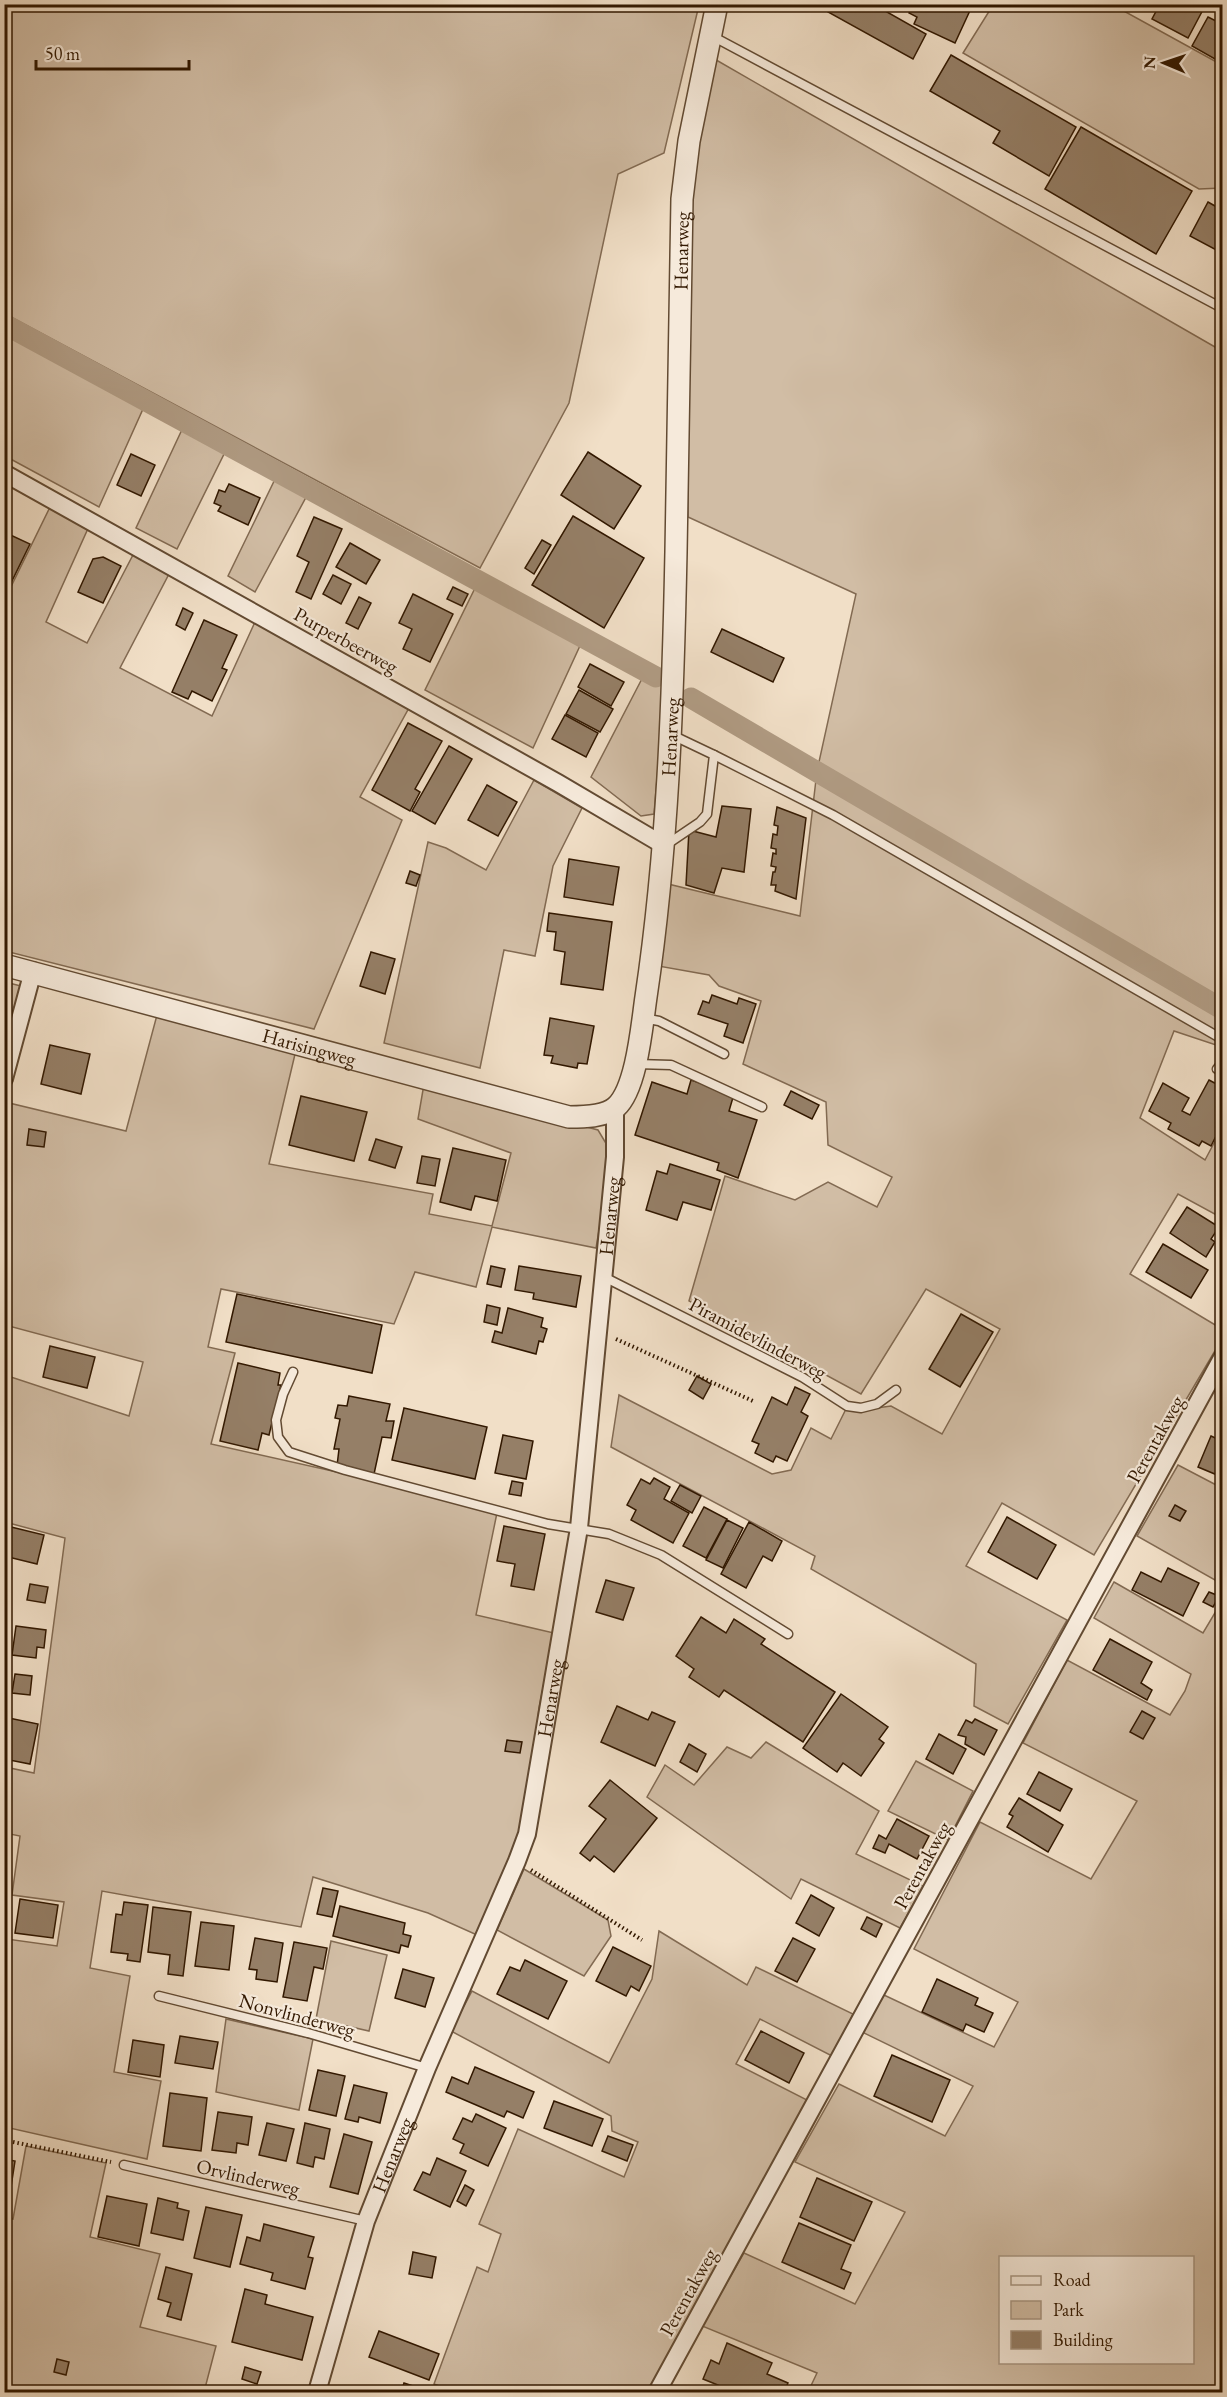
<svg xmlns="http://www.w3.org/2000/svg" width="1227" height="2397" viewBox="0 0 1227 2397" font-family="'EB Garamond',serif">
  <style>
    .green { fill: #d1bda5; stroke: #826a52; stroke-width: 1.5; fill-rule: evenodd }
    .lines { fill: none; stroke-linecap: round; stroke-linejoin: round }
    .canal { stroke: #b09b83; stroke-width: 21 }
    .building { fill: #957f67; stroke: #321800; stroke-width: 1.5 }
    .service-casing { stroke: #624a32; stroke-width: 11 }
    .minor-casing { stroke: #624a32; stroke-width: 20 }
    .tertiary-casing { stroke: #624a32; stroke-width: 24 }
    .path { stroke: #321800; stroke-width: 4; stroke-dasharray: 1.5 3; stroke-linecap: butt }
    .service { stroke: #f6eadb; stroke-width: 8 }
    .minor { stroke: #f6eadb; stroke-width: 16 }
    .tertiary { stroke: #f6eadb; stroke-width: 21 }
    .labels { text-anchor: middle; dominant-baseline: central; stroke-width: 4.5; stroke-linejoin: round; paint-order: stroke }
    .street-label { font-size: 20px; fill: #321800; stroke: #f6eadb }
  </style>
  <rect width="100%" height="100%" fill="#f1dfc7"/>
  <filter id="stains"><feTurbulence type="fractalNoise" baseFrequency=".00333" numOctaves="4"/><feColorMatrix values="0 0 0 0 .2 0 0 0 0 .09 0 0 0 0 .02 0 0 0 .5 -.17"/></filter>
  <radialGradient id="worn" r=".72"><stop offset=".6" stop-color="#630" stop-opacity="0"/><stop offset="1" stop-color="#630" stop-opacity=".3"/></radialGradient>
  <!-- green -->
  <g class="green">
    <path d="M4,5H699L664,153L618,174L569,403L480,568L5,314Z"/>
    <path d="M993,5H1113L1222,65V188L1199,189L963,53Z"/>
    <path d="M711,57L1222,351V1043L1216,1045L1174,1031L1140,1118L1205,1160L1222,1128V1218L1178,1194L1130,1274L1222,1329V1339L1094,1555L1002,1503L966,1566L1067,1620L1008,1724L974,1706L976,1664L811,1569L815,1556L611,1447L619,1395L772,1474L791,1470L811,1428L831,1439L849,1403L862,1410L891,1406L942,1434L1000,1329L926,1289L861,1394L689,1301L725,1176L795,1200L828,1182L877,1207L892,1177L828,1145L826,1102L743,1064L761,1001L719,986L709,975L658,966L668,884L800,916L817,771L856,594L688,517L687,366L691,174Z"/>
    <path d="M4,324L147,400L99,507L5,456Z"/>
    <path d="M186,421L229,444L177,549L136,528Z"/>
    <path d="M279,471L311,488L255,592L228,576Z"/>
    <path d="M52,503L90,524L46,622L87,643L134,553L170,572L120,668L212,716L255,622L410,706L360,797L402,820L314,1029L5,951L4,601Z"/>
    <path d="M479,580L584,637L533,748L425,690Z"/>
    <path d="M646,671L665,683L654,814L641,816L591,777Z"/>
    <path d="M534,780L582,808L553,866L535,956L504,950L480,1068L384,1043L428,842L446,848L486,870Z"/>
    <path d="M5,982L21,986L5,1045Z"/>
    <path d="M157,1015L296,1050L269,1164L433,1194L429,1214L492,1226L511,1153L418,1119L424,1084L598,1130L607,1145L609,1171L596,1248L492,1227L476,1287L415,1272L394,1324L221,1289L208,1347L235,1353L211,1444L498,1508L476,1615L554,1633L539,1708L525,1832L501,1877L477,1935L428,1913L313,1877L301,1927L102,1891L90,1968L130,1976L114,2072L161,2081L147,2159L5,2127L4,1953L7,1939L57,1946L64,1902L12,1895L20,1836L5,1833V1767L34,1773L65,1538L5,1522V1375L129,1416L143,1362L5,1325L4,1141L9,1103L126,1131Z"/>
    <path d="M1178,1465L1222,1488V1584L1137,1536Z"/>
    <path d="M1114,1582L1203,1633L1222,1601V2392H808L817,2373L702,2326L744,2253L855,2304L905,2212L795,2162L839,2084L945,2136L973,2086L862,2032L884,1995L994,2047L1018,2002L914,1949L980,1822L1091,1879L1137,1801L1023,1743L1067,1660L1170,1715L1185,1691L1191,1674L1094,1618ZM1000,2258H1192V2362H1000Z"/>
    <path d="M766,1742L879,1811L856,1854L923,1886L900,1928L801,1879L791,1899L647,1797L665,1765L694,1785L727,1747L751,1758Z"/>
    <path d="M916,1761L973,1791L948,1840L888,1811Z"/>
    <path d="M524,1869L608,1920L611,1936L584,1976L497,1930Z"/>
    <path d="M659,1931L747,1985L756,1967L853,2014L832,2056L760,2019L736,2064L809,2101L785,2149L648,2392H455L434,2384L477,2267L488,2272L501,2234L479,2224L518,2129L624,2177L638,2142L612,2131L611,2116L451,2031L472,1991L609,2063L652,1979Z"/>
    <path d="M331,1941L387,1955L369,2031L316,2019Z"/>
    <path d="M226,2019L313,2039L299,2110L216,2092Z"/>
    <path d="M26,2146L106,2163L90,2237L160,2254L140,2327L216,2346L204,2392H5L4,2217L13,2219Z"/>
  </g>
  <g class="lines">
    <!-- canal -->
    <g class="canal">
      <path d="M4,324L656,677"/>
      <path d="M691,698L1222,1009"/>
    </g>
  </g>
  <!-- building -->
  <g class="building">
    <path d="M832,4H873L926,34L913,59L828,12Z"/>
    <path d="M913,4H973L955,43L914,24L917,17L909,13Z"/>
    <path d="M1160,4H1206L1188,38L1152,19Z"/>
    <path d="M1208,17L1222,24V63L1192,46Z"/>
    <path d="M951,55L1076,127L1049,176L993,143L1000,131L930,91Z"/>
    <path d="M1081,127L1192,191L1156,254L1045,189Z"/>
    <path d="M1208,202L1222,210V253L1190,236Z"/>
    <path d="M588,452L641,486L614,529L561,495Z"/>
    <path d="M131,454L155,465L141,496L117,485Z"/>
    <path d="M229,484L260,498L248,525L218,511L221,506L214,503L219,490L225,492Z"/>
    <path d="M573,516L644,558L604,628L532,585Z"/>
    <path d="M314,517L342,529L311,599L296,592L309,562L297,556Z"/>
    <path d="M4,532L30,544L7,591L4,590Z"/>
    <path d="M542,540L551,545L534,574L525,568Z"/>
    <path d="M350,543L380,560L366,584L336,567Z"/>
    <path d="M103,557L121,566L103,603L78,592L93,559Z"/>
    <path d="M333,575L351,584L341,604L323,594Z"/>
    <path d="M453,587L468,594L462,606L447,599Z"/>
    <path d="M413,594L453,614L430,662L403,649L412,629L399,623Z"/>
    <path d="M359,597L371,603L358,629L346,623Z"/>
    <path d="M183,608L193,613L185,630L176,625Z"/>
    <path d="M204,620L237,635L222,668L227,670L212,701L192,691L188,699L172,692Z"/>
    <path d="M722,629L784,658L773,682L711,652Z"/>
    <path d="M590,664L624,682L611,706L578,687Z"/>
    <path d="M579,690L613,709L600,732L566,714Z"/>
    <path d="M565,715L598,733L586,757L552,739Z"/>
    <path d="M408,723L442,741L415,789L420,792L410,811L372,790Z"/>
    <path d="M449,746L472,759L435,824L412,811Z"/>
    <path d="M487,785L517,802L498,836L468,820Z"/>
    <path d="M722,806L751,809L744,872L722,868L714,893L686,885L689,830L716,837Z"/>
    <path d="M777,807L806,818L796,899L775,891L776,885H771L773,872H775L776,867L771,866L773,853L776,854V849L771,848L773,834L777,835L778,826L774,825Z"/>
    <path d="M569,859L619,867L613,905L564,897Z"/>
    <path d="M410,871L420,875L416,886L406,883Z"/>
    <path d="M549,913L612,922L603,990L561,984L565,952L554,950L556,932L547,931Z"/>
    <path d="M371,952L395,959L385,994L360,986Z"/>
    <path d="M712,995L737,1004L739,998L756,1004L743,1043L724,1036L728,1024L698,1014L703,1001L709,1003Z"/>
    <path d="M550,1018L594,1026L587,1064L578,1063L577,1068L551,1063L553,1056L544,1055Z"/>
    <path d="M50,1045L90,1054L81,1094L41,1084Z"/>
    <path d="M691,1080L734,1094L729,1111L757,1120L738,1178L717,1170L719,1163L635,1135L652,1082L687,1094Z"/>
    <path d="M1209,1080L1222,1087V1124L1211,1146L1202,1141L1199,1146L1168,1129L1171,1123L1149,1111L1163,1083L1189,1098L1182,1111L1190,1115Z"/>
    <path d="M791,1091L819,1105L812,1119L784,1105Z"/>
    <path d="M301,1096L367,1112L354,1161L289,1145Z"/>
    <path d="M29,1129L46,1132L44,1147L27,1145Z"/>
    <path d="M376,1139L402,1147L395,1168L369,1160Z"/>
    <path d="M453,1148L506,1160L497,1201L475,1196L471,1210L440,1202Z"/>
    <path d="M422,1156L440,1159L435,1186L417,1183Z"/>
    <path d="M670,1164L720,1180L711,1210L683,1202L677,1220L646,1210L657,1171L667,1174Z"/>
    <path d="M1187,1207L1219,1227L1211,1239L1215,1242L1206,1257L1170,1233Z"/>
    <path d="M1163,1244L1208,1270L1191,1298L1146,1272Z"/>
    <path d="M491,1266L505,1269L501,1287L487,1284Z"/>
    <path d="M519,1266L581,1276L576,1307L533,1299L534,1293L515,1290Z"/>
    <path d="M237,1294L382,1325L372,1373L226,1342Z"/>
    <path d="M487,1305L500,1308L497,1325L484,1322Z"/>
    <path d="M508,1308L543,1318L541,1327L547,1329L543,1342L539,1341L536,1354L492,1342L495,1331L502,1333Z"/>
    <path d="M961,1314L993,1332L960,1387L929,1369Z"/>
    <path d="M50,1346L95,1357L87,1388L43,1377Z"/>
    <path d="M238,1363L280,1373L278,1385H281L269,1435L262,1433L258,1450L220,1441Z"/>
    <path d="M697,1376L711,1384L703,1399L689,1390Z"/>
    <path d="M795,1387L810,1394L801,1412L808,1416L787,1461L776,1456L773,1462L755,1453L759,1444L752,1441L772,1397L787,1405Z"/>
    <path d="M349,1396L390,1404L386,1421H394L391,1438L382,1437L374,1474L337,1466L339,1449H334L340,1419L335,1418L338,1405L347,1406Z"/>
    <path d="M404,1408L487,1427L475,1479L392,1460Z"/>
    <path d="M503,1435L533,1441L526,1479L495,1473Z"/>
    <path d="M1211,1436L1222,1441V1477L1198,1467Z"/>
    <path d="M654,1478L670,1487L664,1499L689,1513L673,1543L631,1520L636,1510L627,1505L641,1479L650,1484Z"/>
    <path d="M512,1481L523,1483L521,1496L509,1494Z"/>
    <path d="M680,1485L701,1496L692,1513L671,1501Z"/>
    <path d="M1175,1505L1186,1511L1180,1521L1169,1516Z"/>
    <path d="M704,1507L727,1519L706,1558L683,1546Z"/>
    <path d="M1007,1517L1056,1545L1037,1579L988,1552Z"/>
    <path d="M727,1520L743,1528L723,1568L706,1560Z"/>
    <path d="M749,1522L782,1541L772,1561L763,1556L746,1588L721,1574Z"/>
    <path d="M7,1526L44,1535L37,1564L4,1556V1539Z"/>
    <path d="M504,1526L545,1534L534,1590L511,1586L515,1564L497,1561Z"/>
    <path d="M1168,1568L1199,1583L1183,1616L1132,1590L1141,1572L1161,1582Z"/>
    <path d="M606,1580L634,1588L623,1620L596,1612Z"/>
    <path d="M30,1584L48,1587L45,1603L27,1600Z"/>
    <path d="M1209,1592L1219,1596L1213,1607L1203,1602Z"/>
    <path d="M701,1617L726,1633L734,1619L765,1639L761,1644L835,1692L803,1742L724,1690L719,1697L689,1677L694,1669L676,1656Z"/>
    <path d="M16,1626L46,1630L44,1648L37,1647L36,1658L12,1655Z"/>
    <path d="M1110,1639L1152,1662L1141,1683L1152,1690L1147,1700L1093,1670Z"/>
    <path d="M15,1674L32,1676L30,1695L12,1693Z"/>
    <path d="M841,1694L888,1727L879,1739L884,1743L861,1776L843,1763L837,1772L803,1748Z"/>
    <path d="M617,1706L648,1720L652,1712L675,1722L655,1766L601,1742Z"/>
    <path d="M1142,1711L1155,1718L1143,1739L1130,1732Z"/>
    <path d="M4,1717L38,1724L30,1764L4,1759Z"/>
    <path d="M975,1719L997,1730L984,1755L965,1744L966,1737L958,1735L966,1720L972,1723Z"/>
    <path d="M939,1734L966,1749L953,1774L926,1759Z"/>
    <path d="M507,1740L522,1742L520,1753L505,1751Z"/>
    <path d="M689,1744L706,1754L697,1772L680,1762Z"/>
    <path d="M1039,1772L1072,1789L1060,1811L1027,1794Z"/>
    <path d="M610,1780L657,1818L614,1872L594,1856L590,1861L580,1853L606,1819L589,1806Z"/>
    <path d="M1019,1798L1063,1825L1048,1852L1007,1827L1013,1816L1009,1814Z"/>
    <path d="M897,1819L929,1836L917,1859L889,1844L885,1853L873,1848L879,1835L886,1839Z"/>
    <path d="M323,1888L338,1891L332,1917L317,1914Z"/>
    <path d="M811,1895L834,1908L819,1936L796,1923Z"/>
    <path d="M20,1899L58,1905L53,1938L15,1933Z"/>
    <path d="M124,1902L148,1905L140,1962L127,1960L128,1954L111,1952L116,1914L122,1915Z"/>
    <path d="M340,1906L405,1923L403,1934L411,1936L408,1947L401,1945L399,1953L333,1936Z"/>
    <path d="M153,1907L191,1912L183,1976L168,1974L170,1955L148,1952Z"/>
    <path d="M867,1917L882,1924L876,1937L861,1929Z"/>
    <path d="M201,1922L234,1926L229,1970L195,1966Z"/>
    <path d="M255,1938L283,1943L277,1982L256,1979L257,1970L249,1969Z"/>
    <path d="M793,1938L815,1949L797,1982L775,1971Z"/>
    <path d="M294,1942L327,1948L323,1969L314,1967L307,2001L283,1997Z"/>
    <path d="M613,1947L651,1966L639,1991L631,1986L626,1996L596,1981Z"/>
    <path d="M525,1960L567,1981L548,2019L497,1994L510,1967L520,1971Z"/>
    <path d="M403,1969L434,1978L425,2007L395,1998Z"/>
    <path d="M937,1979L978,1998L975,2005L993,2013L984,2032L966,2024L963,2031L922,2012Z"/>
    <path d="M761,2031L804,2053L789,2083L745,2060Z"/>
    <path d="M180,2036L218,2042L213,2069L175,2063Z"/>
    <path d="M133,2040L164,2045L160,2077L128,2072Z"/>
    <path d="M892,2055L950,2080L932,2122L874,2096Z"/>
    <path d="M475,2067L534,2092L523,2118L507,2111L504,2117L446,2092L452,2077L468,2084Z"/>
    <path d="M318,2070L345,2076L336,2116L309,2110Z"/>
    <path d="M354,2085L387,2093L380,2123L359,2117L358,2122L345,2119Z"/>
    <path d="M170,2093L207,2098L201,2151L163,2146Z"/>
    <path d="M554,2101L603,2119L592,2146L544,2128Z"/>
    <path d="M218,2112L252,2117L248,2145L237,2143L236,2153L212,2150Z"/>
    <path d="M476,2114L506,2128L488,2166L460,2153L464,2144L453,2139L463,2118L472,2122Z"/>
    <path d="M267,2123L294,2129L286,2161L259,2155Z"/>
    <path d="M305,2123L330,2129L324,2159L315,2157L313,2167L297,2163Z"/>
    <path d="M344,2134L372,2142L358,2194L330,2187Z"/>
    <path d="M608,2136L633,2145L627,2161L602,2151Z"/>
    <path d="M437,2158L466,2171L450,2207L414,2190L423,2172L430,2175Z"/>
    <path d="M4,2159L15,2161L8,2206L4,2205Z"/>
    <path d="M817,2178L872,2202L854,2241L800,2217Z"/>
    <path d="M465,2185L474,2190L466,2206L457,2201Z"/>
    <path d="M107,2196L147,2204L139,2246L98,2237Z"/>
    <path d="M158,2198L178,2203L177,2208L189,2211L183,2240L151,2233Z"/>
    <path d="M206,2207L242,2215L230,2267L194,2258Z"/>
    <path d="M799,2223L851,2245L841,2269L851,2273L844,2289L782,2262Z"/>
    <path d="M264,2224L314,2237L308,2257L313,2258L305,2289L271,2280L273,2273L240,2264L247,2237L260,2241Z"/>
    <path d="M413,2252L436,2257L432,2278L409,2274Z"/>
    <path d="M166,2267L192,2274L181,2320L167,2316L171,2303L158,2299Z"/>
    <path d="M245,2289L267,2295L265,2304L313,2317L302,2360L232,2342Z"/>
    <path d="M379,2331L439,2354L429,2380L369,2357Z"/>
    <path d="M727,2343L772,2363L767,2374L788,2383L784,2392H735L703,2379L711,2360L719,2364Z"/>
    <path d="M57,2359L69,2362L66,2375L54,2372Z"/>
    <path d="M245,2367L261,2372L257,2384L242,2379Z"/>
    <path d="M404,2383L431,2392H401Z"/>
  </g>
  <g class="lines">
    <defs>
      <g id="service">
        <path d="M712,36L1222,308"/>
        <path d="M714,755L833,815L1222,1039"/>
        <path d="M666,845L700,822L707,814L714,755L672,735"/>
        <path d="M643,1018L659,1021L724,1054"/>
        <path d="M636,1064L671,1065L762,1107"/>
        <path d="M1217,1069L1222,1063"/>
        <path d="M604,1277L802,1377L847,1406L861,1408L877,1404L896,1390"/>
        <path d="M293,1372L283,1394L276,1420L278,1437L289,1452L345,1470L548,1524L609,1534L661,1555L788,1634"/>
        <path d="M159,1996L308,2033L427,2068"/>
        <path d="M124,2165L366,2221"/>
      </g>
      <g id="minor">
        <path d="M4,473L558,783L665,846"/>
        <path d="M4,1079L33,971"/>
        <path id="s1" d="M317,2392L366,2221L427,2068L517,1861L527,1834L579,1528L615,1157V1108"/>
        <path d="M657,2392L1222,1358"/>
      </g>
      <g id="tertiary">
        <path id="s2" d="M4,965L569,1117C583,1117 605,1117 616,1107C637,1088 642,1024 646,997C668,849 673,701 676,552C678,434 680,316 682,199L689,141L717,4"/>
      </g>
    </defs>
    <!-- service casing -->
    <use href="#service" class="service-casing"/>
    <!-- minor casing -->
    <use href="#minor" class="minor-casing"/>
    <!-- tertiary casing -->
    <use href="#tertiary" class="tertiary-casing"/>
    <!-- path -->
    <g class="path">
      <path d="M616,1339L753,1401"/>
      <path d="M531,1870L642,1940"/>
      <path d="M13,2142L111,2162"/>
    </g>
    <!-- service -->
    <use href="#service" class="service"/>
    <!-- minor -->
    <use href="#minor" class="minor"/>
    <!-- tertiary -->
    <use href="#tertiary" class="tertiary"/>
  </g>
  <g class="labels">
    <!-- street labels -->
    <g class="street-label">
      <text stroke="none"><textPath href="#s2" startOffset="1497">Henarweg</textPath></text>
      <text transform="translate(346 640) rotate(29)">Purperbeerweg</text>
      <text stroke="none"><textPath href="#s2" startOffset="1011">Henarweg</textPath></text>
      <text stroke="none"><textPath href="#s2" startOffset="316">Harisingweg</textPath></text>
      <text stroke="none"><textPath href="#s1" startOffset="1221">Henarweg</textPath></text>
      <text transform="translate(758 1338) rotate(28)">Piramidevlinderweg</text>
      <text transform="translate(1155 1439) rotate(-61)">Perentakweg</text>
      <text stroke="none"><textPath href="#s1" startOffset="735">Henarweg</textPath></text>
      <text transform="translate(922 1865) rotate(-61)">Perentakweg</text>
      <text transform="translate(297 2015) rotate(15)">Nonvlinderweg</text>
      <text stroke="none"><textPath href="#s1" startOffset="249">Henarweg</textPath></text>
      <text transform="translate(248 2177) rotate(13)">Orvlinderweg</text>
      <text transform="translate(688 2292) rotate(-61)">Perentakweg</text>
    </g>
  </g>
  <!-- margin -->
  <rect width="1227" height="2397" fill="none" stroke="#f1dfc7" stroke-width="24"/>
  <rect x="6" y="6" width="1215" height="2385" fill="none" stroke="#321800" stroke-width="3"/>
  <rect x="12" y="12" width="1203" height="2373" fill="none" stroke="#321800" stroke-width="1.5"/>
  <!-- legend -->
  <rect x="999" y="2256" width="195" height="108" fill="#f6eadb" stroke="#a89683" stroke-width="1.5"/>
  <rect x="1011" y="2276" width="30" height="9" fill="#f6eadb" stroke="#a89683" stroke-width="1.5"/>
  <text x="1053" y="2286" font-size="18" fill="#321800">Road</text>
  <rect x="1011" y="2301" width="30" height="18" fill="#d1bda5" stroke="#a89683" stroke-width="1.5"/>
  <text x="1053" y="2316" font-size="18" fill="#321800">Park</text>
  <rect x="1011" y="2331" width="30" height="18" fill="#957f67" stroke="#a89683" stroke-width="1.5"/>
  <text x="1053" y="2346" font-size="18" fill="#321800">Building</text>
  <!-- north arrow -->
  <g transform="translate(1164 63) rotate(272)" stroke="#f6eadb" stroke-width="4.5" paint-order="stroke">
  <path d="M0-4.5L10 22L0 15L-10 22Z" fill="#321800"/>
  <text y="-9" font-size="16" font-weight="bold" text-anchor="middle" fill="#321800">N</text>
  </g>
  <!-- scale -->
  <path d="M36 60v9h153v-9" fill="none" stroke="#321800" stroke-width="3"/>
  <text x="45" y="60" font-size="18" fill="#321800" stroke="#f6eadb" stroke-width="4.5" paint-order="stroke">50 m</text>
  <rect width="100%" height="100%" filter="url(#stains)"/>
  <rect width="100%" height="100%" fill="url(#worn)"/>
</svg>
